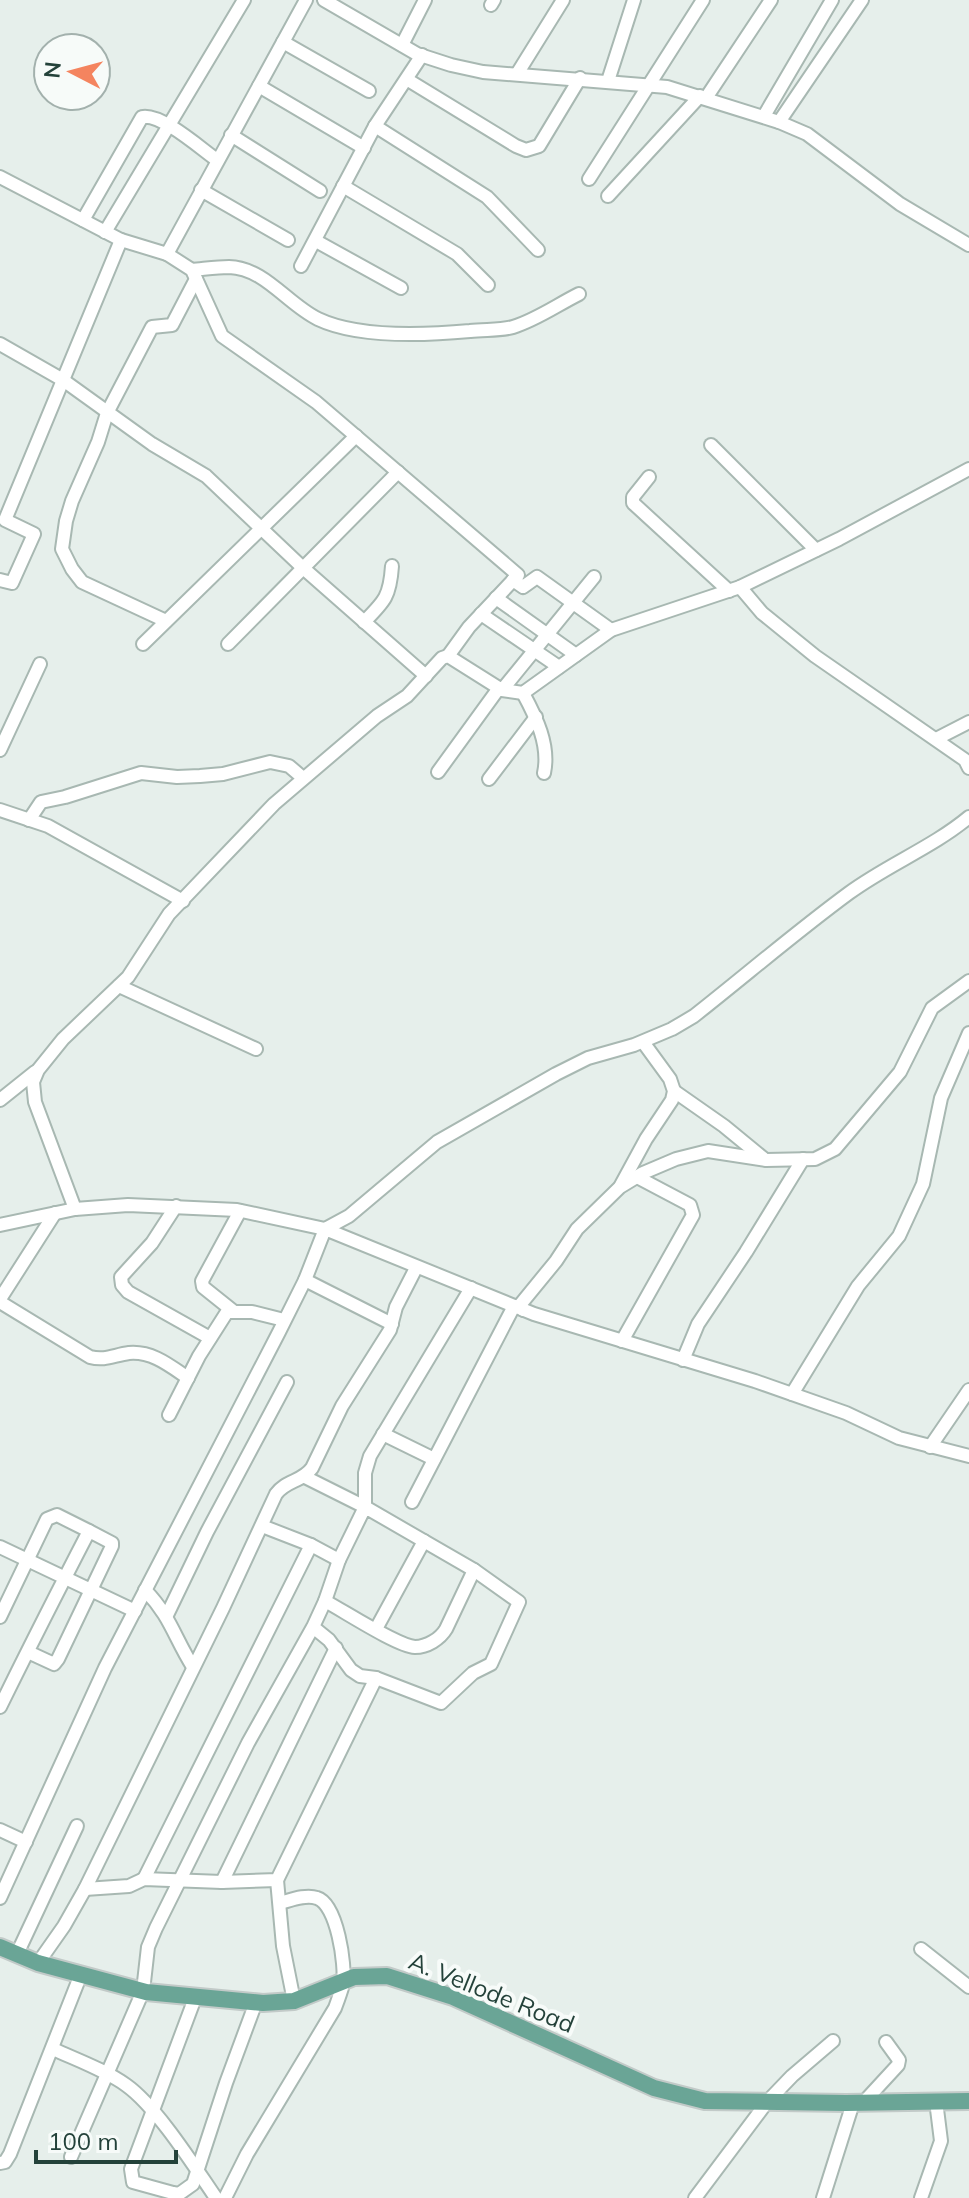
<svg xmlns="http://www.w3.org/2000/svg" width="969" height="2198" viewBox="0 0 969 2198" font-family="Mulish,sans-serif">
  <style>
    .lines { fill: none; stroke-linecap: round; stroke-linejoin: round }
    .minor-casing { stroke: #a8b8b2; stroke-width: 16 }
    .major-casing { stroke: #c2cac8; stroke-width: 20 }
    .minor { stroke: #fff; stroke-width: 12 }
    .major { stroke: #6aa596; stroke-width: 16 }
    .labels { text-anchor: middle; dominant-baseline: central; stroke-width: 8; stroke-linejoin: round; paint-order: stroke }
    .street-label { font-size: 24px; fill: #24423a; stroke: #f7fbf9 }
  </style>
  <rect width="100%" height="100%" fill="#e6efeb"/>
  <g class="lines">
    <defs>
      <g id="minor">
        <path d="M324,0L417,54L451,65L483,72L667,87L779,122L807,134L900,204L969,245"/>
        <path d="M491,5L494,0"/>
        <path d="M283,42L369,91"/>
        <path d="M402,45L425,0"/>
        <path d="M517,74L563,0"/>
        <path d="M408,80L516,146L526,150L539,146L580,78"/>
        <path d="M608,81L634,0"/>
        <path d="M259,86L364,148"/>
        <path d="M706,98L771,0"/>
        <path d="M764,116L832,0"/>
        <path d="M779,122L862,0"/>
        <path d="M375,126L487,197L538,250"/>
        <path d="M231,135L320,191"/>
        <path d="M0,177L121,240L167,254L306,0"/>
        <path d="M589,179L703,0"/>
        <path d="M343,186L457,254L488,285"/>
        <path d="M201,190L288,240"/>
        <path d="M608,196L700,96"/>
        <path d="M83,220L142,117C161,113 200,148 217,160"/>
        <path d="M105,232L244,0"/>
        <path d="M316,241L401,288"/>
        <path d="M167,254L192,270L222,336L316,402L518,575L469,627L448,656"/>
        <path d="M301,266L375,126L422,55"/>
        <path d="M192,270C204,269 217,267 229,267C265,268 287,304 318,319C358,338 427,335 470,331C484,329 499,331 513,327C536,320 557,305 579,294"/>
        <path d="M0,344L63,380L152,444L206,476L302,567L426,676"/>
        <path d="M711,445L816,550"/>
        <path d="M649,477L633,497V503L729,591"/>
        <path d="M0,580L12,583L34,534L5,520L121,240"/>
        <path d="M513,580L523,587L537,577L611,630"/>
        <path d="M740,587L762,613L815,656L965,760L969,768"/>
        <path d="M496,598L576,655"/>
        <path d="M481,614L559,667"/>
        <path d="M166,621L82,582L72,569L62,549L66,521L72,501L98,442L107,413L152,327L172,325L196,279"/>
        <path d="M364,622C385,601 390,596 392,566"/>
        <path d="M143,644L356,436"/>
        <path d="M228,644L398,472"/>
        <path d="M502,690L594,577"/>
        <path d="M523,693C536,717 550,745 544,773"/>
        <path d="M936,739L969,722"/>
        <path d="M0,750L40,664"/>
        <path d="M438,772L499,688"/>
        <path d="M489,779L536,717"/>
        <path d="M0,810L48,826L183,901"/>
        <path d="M29,820L41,802L65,797L141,773L177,777L200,776L223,774L270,762L289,766L303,778"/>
        <path d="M119,986L256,1049"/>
        <path d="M674,1091L724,1126L763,1158"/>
        <path d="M0,1100L35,1072"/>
        <path d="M621,1185L646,1139L672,1100L674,1091L670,1079L643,1042"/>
        <path d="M176,1206L152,1243L121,1277L122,1285L128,1292L210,1338"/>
        <path d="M75,1209L35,1102L33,1082L38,1070L63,1039L128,977L169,914L274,804L377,716L407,696L442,658L448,656L502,690L523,693L611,630L740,587L839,539L969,469"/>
        <path d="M0,1225L75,1209L128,1205L237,1210L325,1229L349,1216L437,1142L556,1074L588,1058L634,1045L672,1029L694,1016C746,975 796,932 849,893C887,865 933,847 969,817"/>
        <path d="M305,1280L392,1324"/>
        <path d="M0,1299L55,1213"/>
        <path d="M0,1302L90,1357C105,1361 114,1355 129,1353C152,1351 169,1365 188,1378"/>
        <path d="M523,1310L520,1305L556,1261L577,1229L620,1187L643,1173L676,1159L708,1151L766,1160L815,1159L835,1149L900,1072L932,1008L969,981"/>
        <path d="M233,1311L203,1287L202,1281L240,1211"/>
        <path d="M622,1341L693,1215L690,1205L637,1177"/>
        <path d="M683,1360L698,1324L746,1252L803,1159"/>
        <path d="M792,1394L858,1286L899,1236L923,1184L941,1098L969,1033"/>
        <path d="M169,1415L199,1356L227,1312H252L284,1320"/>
        <path d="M383,1434L434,1459"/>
        <path d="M930,1447L969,1390"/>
        <path d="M305,1477L365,1507V1473L370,1456L471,1288"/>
        <path d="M412,1502L514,1306"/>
        <path d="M262,1526L311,1545L339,1560"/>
        <path d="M0,1547L135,1611"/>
        <path d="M145,1590C171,1617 174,1637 193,1667"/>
        <path d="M325,1601C344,1611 397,1646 415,1647C427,1647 440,1639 446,1629L474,1570"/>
        <path d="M167,1615L207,1532L287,1382"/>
        <path d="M0,1617L47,1519L57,1515L89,1531"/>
        <path d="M376,1629L424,1541"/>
        <path d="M0,1707C29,1648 59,1589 89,1531L112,1543V1546L58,1659L54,1664L28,1652"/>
        <path d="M0,1830L26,1842"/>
        <path d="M144,1879L311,1545"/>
        <path d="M277,1880L283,1946L294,2001"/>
        <path d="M222,1882L336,1648"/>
        <path d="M85,1889L129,1886L144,1879L222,1882L277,1880L376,1678"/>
        <path d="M0,1898L105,1668L279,1332L305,1280L325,1229L534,1314L755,1381L846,1413L899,1438L969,1456"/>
        <path d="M921,1949L969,1987"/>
        <path d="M17,1954L77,1826"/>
        <path d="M38,1963L64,1926L85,1889L223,1608L276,1494C286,1480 302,1482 312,1468L342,1406L390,1330L396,1307L416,1268"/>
        <path d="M195,1998L131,2169L133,2182L173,2193L179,2194L193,2184L226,2083L256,2002"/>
        <path d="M53,2049C77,2060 105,2070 126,2085C157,2107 194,2166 216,2198"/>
        <path d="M863,2103L898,2065L899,2060L886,2042"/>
        <path d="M71,2157L143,1991L148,1947L156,1928L248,1743L313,1627L325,1601L339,1560L365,1507L474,1570L519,1602L491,1664L473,1673L441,1703L376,1678L360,1676L351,1670L329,1640L313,1627"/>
        <path d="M0,2163L5,2162L10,2154L81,1974"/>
        <path d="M225,2198L247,2154L335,2008C338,2000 341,1992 343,1984C346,1965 337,1904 317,1898C306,1894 291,1900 280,1903"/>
        <path d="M695,2198L767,2102L792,2076L833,2041"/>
        <path d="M823,2198L853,2103"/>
        <path d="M921,2198L941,2141L936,2101"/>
      </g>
      <path id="major" d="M0,1947L38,1963L146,1992L263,2003L294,2001L354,1977L387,1976L453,1997L654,2088L705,2101L846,2103L969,2101"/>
    </defs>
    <!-- minor casing -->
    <use href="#minor" class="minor-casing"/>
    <!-- major casing -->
    <use href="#major" class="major-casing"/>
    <!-- minor -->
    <use href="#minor" class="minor"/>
    <!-- major -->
    <use href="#major" class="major"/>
  </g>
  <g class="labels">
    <!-- street labels -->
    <g class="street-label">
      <text transform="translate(492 1992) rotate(22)">A. Vellode Road</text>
    </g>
  </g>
  <!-- north arrow -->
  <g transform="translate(72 72) rotate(276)"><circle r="38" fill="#f7fbf9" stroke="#a3b1ad" stroke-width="2"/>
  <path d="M0-6L14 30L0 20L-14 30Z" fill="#f4845f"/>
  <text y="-12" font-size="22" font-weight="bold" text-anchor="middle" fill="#24423a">N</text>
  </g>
  <!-- scale -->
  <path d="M36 2150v12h140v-12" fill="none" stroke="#24423a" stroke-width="4"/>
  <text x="48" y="2150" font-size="24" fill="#24423a" stroke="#f7fbf9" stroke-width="6" paint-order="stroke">100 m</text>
</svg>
